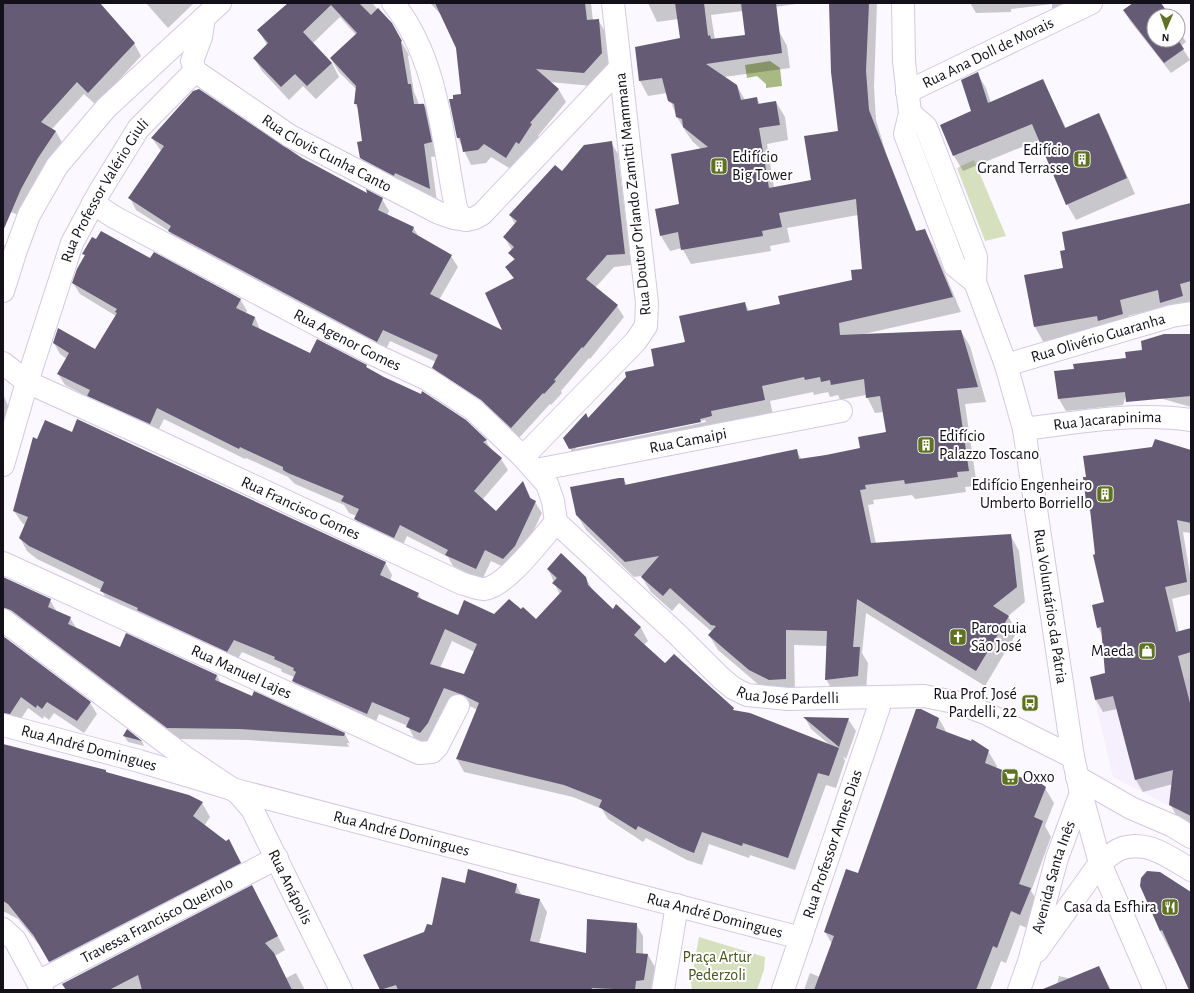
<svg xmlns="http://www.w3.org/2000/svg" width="1194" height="993" viewBox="0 0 1194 993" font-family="'Alegreya Sans',sans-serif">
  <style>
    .built { fill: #f5effe }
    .green { fill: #d6e0bf }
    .water { fill: #a9b983 }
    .shadow { fill: #0003; fill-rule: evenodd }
    .building { fill: #655b74; fill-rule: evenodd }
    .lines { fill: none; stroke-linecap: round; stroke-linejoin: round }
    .minor-casing { stroke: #d3c8e5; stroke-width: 24 }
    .major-casing { stroke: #d3c8e5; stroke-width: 24 }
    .minor { stroke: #fff; stroke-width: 22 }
    .major { stroke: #fff; stroke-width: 22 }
    .labels { text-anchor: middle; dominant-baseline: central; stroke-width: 4; stroke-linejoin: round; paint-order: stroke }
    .street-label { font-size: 16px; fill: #14101a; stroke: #fff }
    .poi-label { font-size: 16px; fill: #14101a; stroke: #fff; text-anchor: end }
    .park-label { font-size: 16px; fill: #47561b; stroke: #fff }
  </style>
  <rect width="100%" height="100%" fill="#fbf9ff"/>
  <!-- built -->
  <path class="built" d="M1191,677V809L1190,816L1113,777L1095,700Z"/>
  <!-- green -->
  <g class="green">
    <path d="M974,160L1006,236L985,241L957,168Z"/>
    <path d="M699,937L765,957L764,970L757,990H692L691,981Z"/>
  </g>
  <!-- water -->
  <path class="water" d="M770,61L780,68L782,86L766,88V84L757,76L747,78L745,65Z"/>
  <!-- shadow -->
  <g class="shadow">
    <path d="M3,3H98L134,43L141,56L96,105L84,94L52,129L56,132L63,144L21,216L3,209Z"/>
    <path d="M146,3H194L168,28Z"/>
    <path d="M289,3H372L391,24L409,55L408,56L414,92L419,104L423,103L431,117L439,156L431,157L437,202L369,172L361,158L363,142L360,112L355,104L357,90L339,72L331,59L356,35L340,17L313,43L332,63L339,77L316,99L303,86L289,100L262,71L254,58L267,45L259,31Z"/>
    <path d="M430,3H591L593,21L598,20L606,33L609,66L592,86L550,82L559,90L566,102L538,136L539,138L527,156L514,171L491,157L486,163L471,165L458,138L450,100L463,95L457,48L443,17Z"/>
    <path d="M648,3H803L775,7L779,31L787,46L790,68L724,77L737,86L745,100L757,98L760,104L776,102L785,117L788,140L767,144L774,188L812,181L839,132L830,3H877L874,87L876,120L886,153L917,232L924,230L933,245L961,312L864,334L961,331L970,346L986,402L965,404L977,486L965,487L966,492L915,499L912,495L873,500L874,504L868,505L876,544L1011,536L1019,551L1025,602L1008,616L1017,632L985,686L866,613L862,653L868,663L866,691L835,695L826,679L827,646L794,645L795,694L759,685L718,650L709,635L712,632L679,603L672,611L651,592L641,576L634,577L586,530L577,515L623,479L627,485L796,450L802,460L861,449L887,433L884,412L875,413L866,395L840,400L838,395L830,397L828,392L814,395L813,392L770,401L773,415L579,464L564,438L586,414L589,419L686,342L745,303L749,311L781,305L853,280L863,270L858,215L787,228L790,242L770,246L771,251L691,264L682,248L670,251L661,236L680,205L701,149L693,142L686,132L677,117L667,93L648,96L640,81L636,48L681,39L678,19L657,22ZM743,11L746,36L715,40L711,15ZM705,420L706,422L575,449L578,446Z"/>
    <path d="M970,3H1099L1060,21L1052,8V4L1011,9V12L976,13Z"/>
    <path d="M1135,3H1160L1169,16H1154V40H1178V29L1186,42L1181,46L1190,60L1171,73L1130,21L1124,11Z"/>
    <path d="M977,73L986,88L991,103L1042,80L1066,128L1098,115L1107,130L1135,194L1076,220L1067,204L1039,140L963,171L954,156L941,125L972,112Z"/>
    <path d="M152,138L301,159L368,195L382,199L389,211L387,216L413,227L419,237L451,256L458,267L439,300L504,332L514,279L506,267L514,260L510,253L512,250L504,237L515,224L510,215L562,172L611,142L618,154L631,265L614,267L595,288L617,306L624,317L590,359L589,358L561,391L562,393L551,405L550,404L518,439L440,380L434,368L436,362L390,341L384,353L176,243L169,231L136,210L130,198L161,151ZM441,372L486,402L485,403L441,375Z"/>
    <path d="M1191,204V312L1170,318L1163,307L1128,316L1131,330L1044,343L1035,327L1026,276L1064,268Z"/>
    <path d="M3,243L7,249L3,259Z"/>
    <path d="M84,254L151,259L240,299L247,311L246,313L255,317L260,330L311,354L366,366L369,370L466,421L486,441L492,451L501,459L508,470L482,500L496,513L523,483L532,500L535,502L542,513L521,557L510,570L491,561L482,580L453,566L448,557L407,536L401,549L362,531L355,519L357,516L349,513L344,505L295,484L288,477L246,458L245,459L164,419L156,435L95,407L90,398L65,385L58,374L67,359L60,354L54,343L95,350L116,316L80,294L73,283L86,257Z"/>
    <path d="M1191,335V407L1128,389L1123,405L1066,411L1059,399L1055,372L1127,359L1143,351Z"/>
    <path d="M3,394L16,424L3,466Z"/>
    <path d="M1191,453V533L1183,532L1191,581V594L1172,599L1179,632L1191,629V824L1177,817L1170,804L1173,784L1143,792L1136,780L1117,709L1103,712L1096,700L1091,677L1106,674L1103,637L1098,627L1106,602L1097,555L1092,515L1088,508Z"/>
    <path d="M14,511L385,562L392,575L390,581L418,594L422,600L458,616L494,615L537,620L560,595L548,569L586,578L593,591L613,610L617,606L641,628L648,641L644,645L665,665L734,712L830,745L811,729L805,718L848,719L856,731L846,759L843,756L845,761L836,788L826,785L795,870L750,855L749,858L709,844L702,865L687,860L646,838L643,842L608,819L602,809L573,797L464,772L457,759L477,710L472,707L451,701L428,746L415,740L408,726L379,714L374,726L300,694L293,681L294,677L282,672L281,669L242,652L235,664L108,604L102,590L37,559L27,551L20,538L25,525L22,523ZM452,641L475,652L464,675L440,668Z"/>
    <path d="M3,578L50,600L57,612L70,618L77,629L120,648L217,675L221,684L345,734L351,746L349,743H347L349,747L247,740L174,739L3,621Z"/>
    <path d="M3,637L90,703L97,714L84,733L54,713L49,720L44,716L43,719L28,708L21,719L3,714Z"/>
    <path d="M939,719L947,733L988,751L997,766L996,769L1045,788L1054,803L1045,826L1051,837L1031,891L1039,904L1029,929L1020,925L1006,963L1001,961L990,990H804L810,973L820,977L832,944L825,932L859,875Z"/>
    <path d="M128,731L142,741L144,746L128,742L124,736Z"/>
    <path d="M3,745L106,774L202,803L210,817L204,826L237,855L249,877L59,976L44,951L18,919L3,911Z"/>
    <path d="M466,884H516L522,896L540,900L547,912L539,944L587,954L636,924L643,936V955H648L655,967L651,990H381L365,956L425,933L433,926Z"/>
    <path d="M1141,885L1191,896V990L1160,931Z"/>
    <path d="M252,886L285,950L275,956L286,978L296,973L305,990H67Z"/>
    <path d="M1099,967L1111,990H1056L1059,976L1072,979Z"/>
  </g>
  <!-- building -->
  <g class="building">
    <path d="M3,3H100L135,43L88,93L77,82L41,122L56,131L38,158L21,189L3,231Z"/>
    <path d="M288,3H359L371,15L378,8L392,23L402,41L401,42L408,84H411L414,104H424L432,142L424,144L430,189L395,173L394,176L360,158L357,142L362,141L357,104H354L356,86L330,58L357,33L331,5L303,32L332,63L307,86L295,74L281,87L253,58L268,43L257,30Z"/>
    <path d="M435,3H585L587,20L599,19L602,53L584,73L536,69L559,89L530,123L532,124L519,144L516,142L506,158L484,144L478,150L463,152L460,138H457L449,99H453V95L461,94L456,48Z"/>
    <path d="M675,3H704L708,36L710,35L711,39L745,35L741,3H776L782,53L706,64L737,85L741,100L757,97L758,104L776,101L780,125L759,128L769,188L811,180L804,136L838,131L831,72L829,3H869L866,71L869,110L916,231L925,229L953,297L839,323L840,335L961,330L978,387L957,389L969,471L957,472L958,477L905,484L904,480L865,485L866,489L860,490L871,543L1011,534L1017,587L993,606L1009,616L976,671L857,599L853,647H860L858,676L825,680L827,631L786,630V679L769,680L749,670L708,635L716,626L711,625L670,588L663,596L641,577L659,556L625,562L576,515L570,487L619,478H624L625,485L797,449L799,459L826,455L860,448L858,437L886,432L880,396L866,398L864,379L831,385L830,380L821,382L820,377L805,380L804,377L762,386L765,400L711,411L712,416L700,419L701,422L569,449L563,438L586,413L588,418L626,377L625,372L654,366L651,349L685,342L679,316L745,302L747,311L780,304L778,296L852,280L851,270L862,269L856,199L779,213L782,227L762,231L763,236L681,250L678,232L660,236L655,209L679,204L671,154L708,147L683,127L682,119L676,117L674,104L668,101L662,78L639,81L635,47L680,38Z"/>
    <path d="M1133,3H1161L1170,16H1154V40H1178L1184,49L1164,63L1123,10Z"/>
    <path d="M978,72L988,103L1043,79L1065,128L1099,113L1127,178L1066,205L1032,124L953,156L940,125L971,111L961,80Z"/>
    <path d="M199,89L302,158L367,193L366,189L383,198L378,210L414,227L412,232L452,255L430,294L502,330L485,293L514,278L505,267L515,259L508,253L514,247L503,237L517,221L509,215L555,165L562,171L584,145L612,141L625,254L607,255L586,279L618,305L583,348L582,347L554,380L556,381L544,394L543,393L511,428L481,400L432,368L438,355L383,330L377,342L168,231L171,226L128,198L164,146L151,138L193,91Z"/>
    <path d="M1191,203V281L1180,284L1183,296L1160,303L1158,290L1120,300L1123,314L1098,321L1097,316L1034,327L1024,275L1063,268L1060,251L1065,250L1062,232Z"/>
    <path d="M101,231L150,258L154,252L241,299L236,308L255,317L252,325L310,353L317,339L367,365L366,367L384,377L421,394L422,391L466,420L487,440L483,442L502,458L474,491L496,511L523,481L530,498L536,501L515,546L503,559L485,550L476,569L445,555L448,550L400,525L394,538L354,519L359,509L341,501L344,496L288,473L283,470V467L240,447L239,449L157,408L150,424L87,396L90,390L57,374L69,353L53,343L58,328L95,349L117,313L115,312L117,309L72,283L77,269L85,255L82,254L92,237L96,239Z"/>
    <path d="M1164,334H1191V396L1126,402L1125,392L1058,399L1054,371L1074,369L1073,364L1126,358L1125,352L1142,350L1141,341Z"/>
    <path d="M77,419L386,562L380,575L419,593L417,597L458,615L464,600L494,614L509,599L521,609L523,607L536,619L562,591L552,583L557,578L547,569L561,553L586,577L588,585L613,609L616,604L641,627L634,635L665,663L674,654L734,708L733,710L750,713L839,748L829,776L818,773L788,858L743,843L742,846L702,832L694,853L679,847L638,826L636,830L599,807L602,800L564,785L456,759L479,703L463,695L444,688L428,723L420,733L406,727L410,718L372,702L367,714L292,681L296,672L293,670L294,668L274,659L275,657L234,640L227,652L137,610L138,608L100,591L104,582L29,546L19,538L28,517L13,511L33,437L37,439L45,420L72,432ZM445,629L477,644L464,674L430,664Z"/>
    <path d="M1155,439L1191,450V523L1177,520L1187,582L1165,587L1176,632L1191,628V652L1178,656L1191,707V816L1169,805L1173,770L1135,780L1113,696L1095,700L1090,677L1105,673L1101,627L1097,628L1092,605L1104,602L1093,555L1095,554L1090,509H1087L1083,477H1086L1083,456L1152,447Z"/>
    <path d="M3,577L51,599L48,607L71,617L68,624L120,647L126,633L217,675L215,680L234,688L252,696L254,691L345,733L344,736L240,729L167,728L11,610L3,608Z"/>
    <path d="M3,636L91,702L77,721L47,702L42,709L37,705L36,708L21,697L10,714L3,713Z"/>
    <path d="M916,709H921L939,718L936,728L971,741L972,739L989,750L985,763L1030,781L1032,777L1046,787L1034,817L1043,821L1019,884L1031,888L1020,915L1011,911L997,948L993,946L976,990H814L834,936L824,932L846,869L858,873Z"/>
    <path d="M803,717L849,718L839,747Z"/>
    <path d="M127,729L142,741L123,736Z"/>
    <path d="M3,744L106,770V772L189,795L203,802L193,816L226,841L229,839L241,863L49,962L34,936L8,904L3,901Z"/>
    <path d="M468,869L517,884L515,893L540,899L530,941L586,953L587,919L637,923L636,953L648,954L644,980L636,981L635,990L592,988L591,990H398L396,985L380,990L363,955L424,932L427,924L432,925L442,877L465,883Z"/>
    <path d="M1147,871L1160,872L1191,892V990H1189L1162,930L1160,931L1140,886L1141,878Z"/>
    <path d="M252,885L278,936L265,943L274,953L292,990H142L138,975L109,990H66L62,984Z"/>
    <path d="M1099,966L1110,990H1043V989Z"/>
  </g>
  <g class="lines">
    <defs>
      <g id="minor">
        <path d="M393,3C439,60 442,138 456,208L460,216L466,220L475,218L482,214L620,68"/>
        <path id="s1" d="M204,18L201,37L192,61L195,71L290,136L439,213L453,218L466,220"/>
        <path id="s2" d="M907,92L1091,3"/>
        <path id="s3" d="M93,203L114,217L306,319L375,355L427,379L474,410L523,457L547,484L553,501L556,522"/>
        <path d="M3,291L16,250L29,215L57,166L106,108L220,3"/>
        <path id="s4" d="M3,363L27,382L153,439L463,584C469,585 478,589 484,589C506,587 542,538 556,522"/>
        <path id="s5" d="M1006,365L1172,316L1191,313"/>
        <path id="s6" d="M1024,429C1079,422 1135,412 1191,420"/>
        <path d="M523,457L636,341L646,326L647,303L613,3"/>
        <path id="s7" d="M3,465L27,382L72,243L100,191L138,129L195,71"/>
        <path id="s8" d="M536,470L841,411"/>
        <path id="s9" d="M556,522L677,634L721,678L733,688L747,695L788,699L924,696L959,703L985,713L1073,757"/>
        <path id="s10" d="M3,563L419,753L432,752L437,747L458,706"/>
        <path id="s11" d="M3,620L186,758L238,793L252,809L341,990"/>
        <path id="s12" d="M3,725L139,761L232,789L801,938"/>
        <path d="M1077,777L1131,808L1173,826L1191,837"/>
        <path d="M1100,863C1106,859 1113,852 1120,849C1147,839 1169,857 1191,870"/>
        <path d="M3,929L15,940L42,990"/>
        <path id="s13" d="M38,982L277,858"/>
        <path d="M663,990L677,905"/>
        <path id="s14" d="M783,990L882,698"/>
      </g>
      <g id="major">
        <path d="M903,3L904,61L910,113L905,134L955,266L975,282"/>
        <path id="s15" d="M910,113L926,127L976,257L975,282L1006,365L1024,429L1073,757L1081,793L1100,863L1155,990"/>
        <path d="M1037,951L1100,863"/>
        <path id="s16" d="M1019,990L1029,962L1057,858L1081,793"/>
      </g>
    </defs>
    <!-- minor casing -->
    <use href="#minor" class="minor-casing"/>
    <!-- major casing -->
    <use href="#major" class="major-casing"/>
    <!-- minor -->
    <use href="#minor" class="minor"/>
    <!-- major -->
    <use href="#major" class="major"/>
  </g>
  <!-- icons -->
  <defs>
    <symbol id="building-square" viewBox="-11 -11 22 22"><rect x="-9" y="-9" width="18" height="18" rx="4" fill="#5f7221" stroke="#fff"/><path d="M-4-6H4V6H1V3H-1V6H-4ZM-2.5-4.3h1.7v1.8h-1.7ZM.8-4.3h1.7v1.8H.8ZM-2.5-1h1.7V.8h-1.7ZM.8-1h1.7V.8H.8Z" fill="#fff"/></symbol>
    <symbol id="church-square" viewBox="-11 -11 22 22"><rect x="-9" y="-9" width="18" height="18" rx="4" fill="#5f7221" stroke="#fff"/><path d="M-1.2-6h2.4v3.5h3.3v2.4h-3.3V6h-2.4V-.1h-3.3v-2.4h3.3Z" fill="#fff"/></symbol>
    <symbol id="shop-square" viewBox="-11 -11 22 22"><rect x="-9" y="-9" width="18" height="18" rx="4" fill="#5f7221" stroke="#fff"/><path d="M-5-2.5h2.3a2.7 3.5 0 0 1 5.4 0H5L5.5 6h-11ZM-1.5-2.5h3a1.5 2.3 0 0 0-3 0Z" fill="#fff"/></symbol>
    <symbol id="bus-square" viewBox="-11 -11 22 22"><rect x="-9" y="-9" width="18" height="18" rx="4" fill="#5f7221" stroke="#fff"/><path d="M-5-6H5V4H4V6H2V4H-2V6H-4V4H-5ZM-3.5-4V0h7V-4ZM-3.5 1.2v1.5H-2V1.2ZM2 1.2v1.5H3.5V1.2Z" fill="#fff"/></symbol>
    <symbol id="supermarket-square" viewBox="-11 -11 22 22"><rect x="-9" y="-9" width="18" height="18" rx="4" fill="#5f7221" stroke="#fff"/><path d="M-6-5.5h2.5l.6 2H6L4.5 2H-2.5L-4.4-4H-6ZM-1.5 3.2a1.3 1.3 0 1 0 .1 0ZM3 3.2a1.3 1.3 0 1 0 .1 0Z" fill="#fff"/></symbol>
    <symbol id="restaurant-square" viewBox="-11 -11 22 22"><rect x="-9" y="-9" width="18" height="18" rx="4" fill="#5f7221" stroke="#fff"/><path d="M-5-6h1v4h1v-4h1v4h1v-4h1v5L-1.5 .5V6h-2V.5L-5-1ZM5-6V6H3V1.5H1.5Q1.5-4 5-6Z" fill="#fff"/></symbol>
  </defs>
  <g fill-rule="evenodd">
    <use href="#building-square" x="1072" y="149" width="20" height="20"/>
    <use href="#building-square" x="709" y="156" width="20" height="20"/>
    <use href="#building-square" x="916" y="435" width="20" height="20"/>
    <use href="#building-square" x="1095" y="484" width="20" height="20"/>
    <use href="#church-square" x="948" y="627" width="20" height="20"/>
    <use href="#shop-square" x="1137" y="641" width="20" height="20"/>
    <use href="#bus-square" x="1020" y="693" width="20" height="20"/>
    <use href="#supermarket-square" x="1000" y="767" width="20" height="20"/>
    <use href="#restaurant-square" x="1160" y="897" width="20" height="20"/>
  </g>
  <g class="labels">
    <!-- street labels -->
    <g class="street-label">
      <text stroke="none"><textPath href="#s2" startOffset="90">Rua Ana Doll de Morais</textPath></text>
      <text stroke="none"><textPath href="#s1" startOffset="211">Rua Clovis Cunha Canto</textPath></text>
      <text stroke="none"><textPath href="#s7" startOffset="294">Rua Professor Valério Giuli</textPath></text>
      <text transform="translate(633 194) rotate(-96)">Rua Doutor Orlando Zamitti Mammana</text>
      <text stroke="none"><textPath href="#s5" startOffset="96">Rua Olivério Guaranha</textPath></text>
      <text stroke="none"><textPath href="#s3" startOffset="289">Rua Agenor Gomes</textPath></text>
      <text stroke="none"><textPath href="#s6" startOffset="84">Rua Jacarapinima</textPath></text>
      <text stroke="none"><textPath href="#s8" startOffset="155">Rua Camaipi</textPath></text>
      <text stroke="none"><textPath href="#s4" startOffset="332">Rua Francisco Gomes</textPath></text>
      <text stroke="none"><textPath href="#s15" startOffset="520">Rua Voluntários da Pátria</textPath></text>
      <text stroke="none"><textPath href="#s10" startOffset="262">Rua Manuel Lajes</textPath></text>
      <text stroke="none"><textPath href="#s9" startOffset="299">Rua José Pardelli</textPath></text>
      <text stroke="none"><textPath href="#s12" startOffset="89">Rua André Domingues</textPath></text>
      <text stroke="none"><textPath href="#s12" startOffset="413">Rua André Domingues</textPath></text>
      <text stroke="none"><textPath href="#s14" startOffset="154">Rua Professor Annes Dias</textPath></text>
      <text stroke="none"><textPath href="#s16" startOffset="118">Avenida Santa Inês</textPath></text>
      <text stroke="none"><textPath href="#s11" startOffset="400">Rua Anápolis</textPath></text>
      <text stroke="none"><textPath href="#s12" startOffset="737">Rua André Domingues</textPath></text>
      <text stroke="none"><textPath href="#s13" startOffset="134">Travessa Francisco Queirolo</textPath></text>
    </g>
    <!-- poi labels -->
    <g class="poi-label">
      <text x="1069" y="150">Edifício<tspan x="1069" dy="18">Grand Terrasse</tspan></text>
      <text x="732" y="157" text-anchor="start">Edifício<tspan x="732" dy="18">Big Tower</tspan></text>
      <text x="939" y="436" text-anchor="start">Edifício<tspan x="939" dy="18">Palazzo Toscano</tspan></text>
      <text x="1092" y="485">Edifício Engenheiro<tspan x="1092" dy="18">Umberto Borriello</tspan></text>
      <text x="971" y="628" text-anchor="start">Paroquia<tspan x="971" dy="18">São José</tspan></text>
      <text x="1134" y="651">Maeda</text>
      <text x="1017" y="694">Rua Prof. José<tspan x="1017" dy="18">Pardelli, 22</tspan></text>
      <text x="1023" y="777" text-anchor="start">Oxxo</text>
      <text x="1157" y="907">Casa da Esfhira</text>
    </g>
    <!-- park labels -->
    <g class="park-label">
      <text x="717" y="957">Praça Artur<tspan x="717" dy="18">Pederzoli</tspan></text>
    </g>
  </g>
  <!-- border -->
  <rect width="1194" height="993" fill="none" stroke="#14101a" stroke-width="8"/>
  <!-- north arrow -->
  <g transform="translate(1166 28) rotate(182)"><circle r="19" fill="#ffffff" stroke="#a19fa3"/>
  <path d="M0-3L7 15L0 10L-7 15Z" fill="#5f7221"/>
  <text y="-6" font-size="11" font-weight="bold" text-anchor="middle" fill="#14101a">N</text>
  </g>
</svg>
